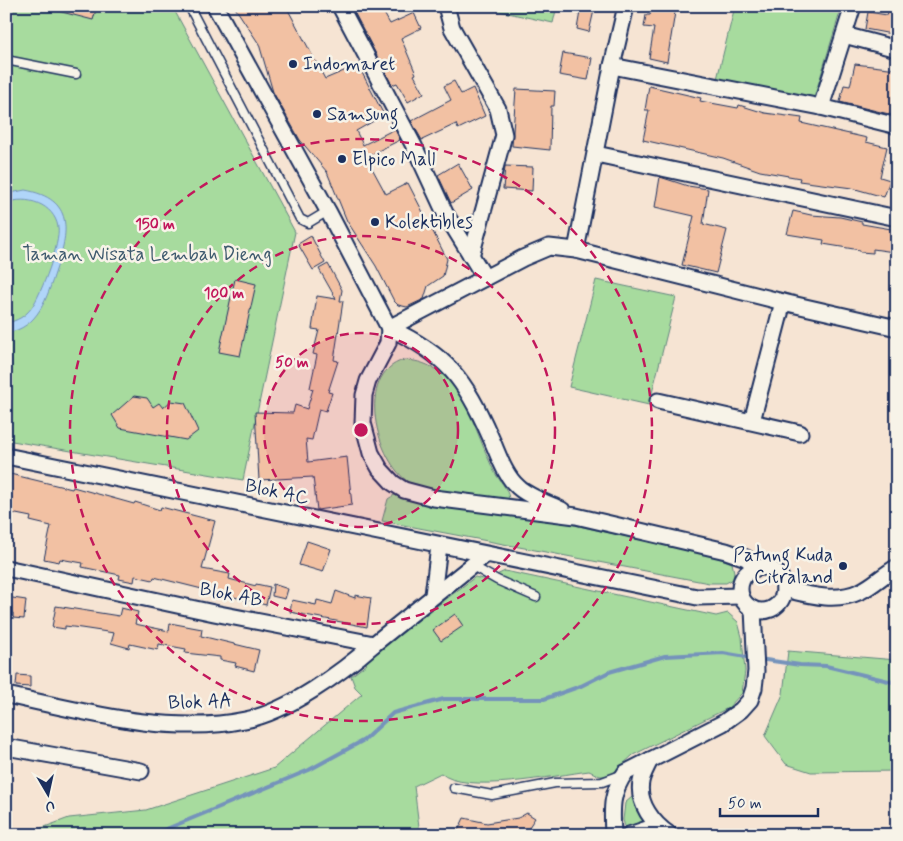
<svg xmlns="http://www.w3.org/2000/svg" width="903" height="841" viewBox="0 0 903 841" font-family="Mynerve,sans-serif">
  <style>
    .green { fill: #a7db9e; stroke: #61857e }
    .water { fill: #b0d5f9; stroke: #7493bb }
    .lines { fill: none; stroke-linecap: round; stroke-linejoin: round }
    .stream { stroke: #7493bb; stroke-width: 4 }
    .building { fill: #f2c1a3; stroke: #1b2f5e }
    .lane-casing { stroke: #1b2f5e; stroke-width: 11 }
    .street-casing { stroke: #1b2f5e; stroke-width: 19 }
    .lane { stroke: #f7f3e8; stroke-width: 8 }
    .street { stroke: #f7f3e8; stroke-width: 15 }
    .ring { fill: none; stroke: #c2185b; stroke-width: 2.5; stroke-dasharray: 9 6 }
    .poi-dot { fill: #1b2f5e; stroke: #f7f3e8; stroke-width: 2 }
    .labels { text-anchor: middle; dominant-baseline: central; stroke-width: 5; stroke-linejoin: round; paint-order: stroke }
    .poi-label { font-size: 19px; fill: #1b2f5e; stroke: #f7f3e8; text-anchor: start }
    .park-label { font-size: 19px; fill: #3e5a6e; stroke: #f7f3e8 }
    .street-label { font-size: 19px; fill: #1b2f5e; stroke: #f7f3e8 }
    .centre { fill: #c2185b; stroke: #f7f3e8; stroke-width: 2.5 }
    .ring-label { font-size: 15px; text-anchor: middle; font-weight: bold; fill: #c2185b; stroke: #f7f3e8; stroke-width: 5; stroke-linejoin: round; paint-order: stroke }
  </style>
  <rect width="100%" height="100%" fill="#f6e4d3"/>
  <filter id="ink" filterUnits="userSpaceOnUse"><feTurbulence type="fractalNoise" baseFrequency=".02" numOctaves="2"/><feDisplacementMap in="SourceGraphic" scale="10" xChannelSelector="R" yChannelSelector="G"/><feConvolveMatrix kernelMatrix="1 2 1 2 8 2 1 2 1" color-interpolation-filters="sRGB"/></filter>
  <g filter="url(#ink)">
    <!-- green -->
    <g class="green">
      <path d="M6,6H172L295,232L243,480L6,440Z"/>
      <path d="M491,6H557L553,23L490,9Z"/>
      <path d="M735,6H842L814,98L717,79Z"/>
      <path d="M596,280L676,297L649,405L569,387Z"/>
      <path d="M404,360C460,361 473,428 493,469C497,479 508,487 509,499L500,500C476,497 429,495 410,483C376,462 354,374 404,360Z"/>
      <path d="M394,495L428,505L570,524L713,556L732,563L734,572L733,579L726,583H709L382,521L388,499Z"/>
      <path d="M505,571L716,616L728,613L738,622L742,637L745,671L742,693L728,708L633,755L610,776H600L589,771C558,775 463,795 441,773L414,786L420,835H23L69,818L146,810L274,768L362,694L355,687L351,676L367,664L364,662L475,577L486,580Z"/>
      <path d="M788,651L897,660V771L811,772L786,764L765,736L783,694Z"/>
      <path d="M632,797L639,813L646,820L632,825L626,830L623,820L625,803Z"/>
    </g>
    <!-- water -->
    <path class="water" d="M25,190C75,199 69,232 56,270C47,297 39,328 6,333V323C17,321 26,316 32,307C41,294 61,243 58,227C54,204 27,195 6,203V194Z"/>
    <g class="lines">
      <!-- stream -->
      <g class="stream">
        <path d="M759,659L800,665L826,666L897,683"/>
        <path d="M152,835L309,770L364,740L393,713L444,699H544L581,686L609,672L665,656L723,653L752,658"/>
      </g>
    </g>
    <!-- building -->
    <g class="building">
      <path d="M54,6H97L93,20L54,10Z"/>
      <path d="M234,6H286L325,79L358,65L384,115L356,131L363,145L395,129L400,140L366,157L386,194L408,183L447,259L443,276L428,286L424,299L407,307L398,305L394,301L376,266L347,221L327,172L300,140L273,92L259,44Z"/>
      <path d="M351,6H380L390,24L414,13L421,28L401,38L416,74L414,75L424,93L408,102L397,83L392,85Z"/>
      <path d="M581,6H595L589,32L577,29Z"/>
      <path d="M653,6H676L667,62L649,58L654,28L644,27L646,15H650Z"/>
      <path d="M890,6H897V35L865,29L868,12L887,15Z"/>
      <path d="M563,53L592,58L588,80L559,75Z"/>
      <path d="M855,64L897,69V116L840,102L844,85L850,86Z"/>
      <path d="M454,81L461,94L473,88L485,116L458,129L456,124L422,140L411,121L451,100L444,86Z"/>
      <path d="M649,86L701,98L700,101L738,108L739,105L765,113L802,118L801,123L867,138L866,142L887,147L880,177L890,180L884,197L852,188L799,181L800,178L760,171L723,158L643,140L649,110H645Z"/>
      <path d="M516,89L555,91L554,106H551L550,150L512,146Z"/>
      <path d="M458,163L473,190L451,203L438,175Z"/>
      <path d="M505,166L533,167L532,191L503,189Z"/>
      <path d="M660,177L688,186L708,189L703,224L727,230L716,273L682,265L694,216L655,207Z"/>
      <path d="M793,211L811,215L840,217L862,222V224L897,230L894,252L873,249V253L860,252V250L823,244L824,240L787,234Z"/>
      <path d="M311,236L325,263L313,270L298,244Z"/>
      <path d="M328,264L342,290L340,301H343L334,360L338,361L328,392L332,393L326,411L319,409L312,440L306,439L308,462L347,457L352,505L317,510L313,477L259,480L255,412L293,413L295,405L307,409L313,389L310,388L317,355L313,354L319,330L312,329L317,296L336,299L319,269Z"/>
      <path d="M235,279L256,284L240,356L219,352Z"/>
      <path d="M134,396L147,398L153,407L159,403L163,408L171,401L185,403L198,431L186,440L120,428L112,415Z"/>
      <path d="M6,473L72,489L73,487L134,504L135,502L160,510L161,507L215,521L202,569L230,574L229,579L256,586V584L270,587L266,605L154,577L153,580L135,576L134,582L119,579L120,575L82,567L83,563L60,559L59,562L44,559L51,526L30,521L31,517L6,512Z"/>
      <path d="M307,541L331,549L323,572L299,565Z"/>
      <path d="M273,584L288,589L285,599L272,596Z"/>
      <path d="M336,591L355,598V595L371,598L367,627L290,612L292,600L316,605L317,600L332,604Z"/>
      <path d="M6,597L26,600L24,619L13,618V613L6,612Z"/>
      <path d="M56,606L119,616L121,608L138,612L135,624L169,631L170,623L202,629L201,636L259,650L254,671L235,666L236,663L220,660V657L185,653L186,649L159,644L158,650L130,644L129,648L111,643L114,633L81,628L65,626V629L52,627Z"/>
      <path d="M455,614L463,626L441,641L433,630Z"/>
      <path d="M17,675L30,676V687L16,686Z"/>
      <path d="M527,813L535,818L529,827L544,835H456L464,818L487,823L518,818Z"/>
    </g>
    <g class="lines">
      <defs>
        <g id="lane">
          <path d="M189,6L300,219L308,223L328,211"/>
          <path d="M6,60L76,74"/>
          <path d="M471,565L497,580L536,597"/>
          <path d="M454,788L492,795L555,783L602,782L621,775"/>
        </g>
        <g id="street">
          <path d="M215,6L328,211L389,328L388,343L368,381L364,395L363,423L371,453L380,469L393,483L404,490L434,498L576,516L726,551L746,558L758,568"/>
          <path d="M340,6L414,146L445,213L485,278"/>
          <path d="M446,6L452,28L498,109L504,135L471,256"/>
          <path d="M626,6L612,66L821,107L897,126"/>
          <path d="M844,35L897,49"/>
          <path d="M821,107L853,6"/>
          <path d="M596,154L897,218"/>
          <path d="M576,250L783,302L897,328"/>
          <path d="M389,328L523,258L549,247L576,250L612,66"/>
          <path d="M389,328C447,355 465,379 490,436C498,453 504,475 518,487C529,497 547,503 562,510"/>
          <path d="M658,401L800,433"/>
          <path d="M752,421L783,302"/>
          <path d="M6,456L697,597L741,596"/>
          <circle cx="762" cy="589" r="22"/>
          <path d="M6,568L214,613L374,644L485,555"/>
          <path d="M784,589C809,595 836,603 861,591C874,585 884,574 897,567"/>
          <path d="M433,595L439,546"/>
          <path d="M6,695C82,711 168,736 245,720C288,712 342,672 374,644"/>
          <path d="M6,747L141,771"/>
          <path d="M650,760C647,767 642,775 641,782C637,803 653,824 670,835"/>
          <path d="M613,835C612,809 610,795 625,773L723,723L741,710L750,700L754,688L756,671L753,609"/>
          <path d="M629,835L657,826"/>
        </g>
      </defs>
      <!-- lane casing -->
      <use href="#lane" class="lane-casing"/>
      <!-- street casing -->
      <use href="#street" class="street-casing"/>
      <!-- lane -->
      <use href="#lane" class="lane"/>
      <!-- street -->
      <use href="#street" class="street"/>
    </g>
  </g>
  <!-- distance rings -->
  <circle cx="361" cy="430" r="97" fill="#c2185b" fill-opacity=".12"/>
  <g class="ring">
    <circle cx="361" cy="430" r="97"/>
    <circle cx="361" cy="430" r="194"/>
    <circle cx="361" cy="430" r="291"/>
  </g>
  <!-- markers -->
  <g class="poi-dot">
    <circle cx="293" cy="64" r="5"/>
    <circle cx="317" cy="114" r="5"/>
    <circle cx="342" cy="159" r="5"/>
    <circle cx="375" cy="222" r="5"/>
    <circle cx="843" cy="566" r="5"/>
  </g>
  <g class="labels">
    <!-- poi labels -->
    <g class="poi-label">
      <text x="303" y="64">Indomaret</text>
      <text x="327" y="114">Samsung</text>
      <text x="352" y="159">Elpico Mall</text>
      <text x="385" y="222">Kolektibles</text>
      <text x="833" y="555" text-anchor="end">Patung Kuda<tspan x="833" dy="22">Citraland</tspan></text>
    </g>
    <!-- park labels -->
    <g class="park-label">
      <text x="147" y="254">Taman Wisata Lembah Dieng</text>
    </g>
    <!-- street labels -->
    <g class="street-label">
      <text transform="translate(277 492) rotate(12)">Blok AC</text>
      <text transform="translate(231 595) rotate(11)">Blok AB</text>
      <text transform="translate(200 702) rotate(-2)">Blok AA</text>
    </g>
  </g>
  <circle cx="361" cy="430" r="8" class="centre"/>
  <g class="ring-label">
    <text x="155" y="229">150 m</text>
    <text x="224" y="298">100 m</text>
    <text x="292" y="367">50 m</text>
  </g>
  <!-- margin -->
  <rect width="903" height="841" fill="none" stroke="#f7f3e8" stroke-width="25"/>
  <rect x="12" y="12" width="878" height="816" fill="none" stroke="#1b2f5e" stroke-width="2" filter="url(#ink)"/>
  <!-- north arrow -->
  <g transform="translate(48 794) rotate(171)" stroke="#f7f3e8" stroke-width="4" paint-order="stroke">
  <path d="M0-4L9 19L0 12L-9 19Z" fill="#1b2f5e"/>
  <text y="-8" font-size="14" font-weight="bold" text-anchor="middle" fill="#1b2f5e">U</text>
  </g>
  <!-- scale -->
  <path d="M720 808v8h98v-8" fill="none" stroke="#1b2f5e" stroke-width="2.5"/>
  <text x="728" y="808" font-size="15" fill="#1b2f5e" stroke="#f7f3e8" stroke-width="4" paint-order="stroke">50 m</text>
</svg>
